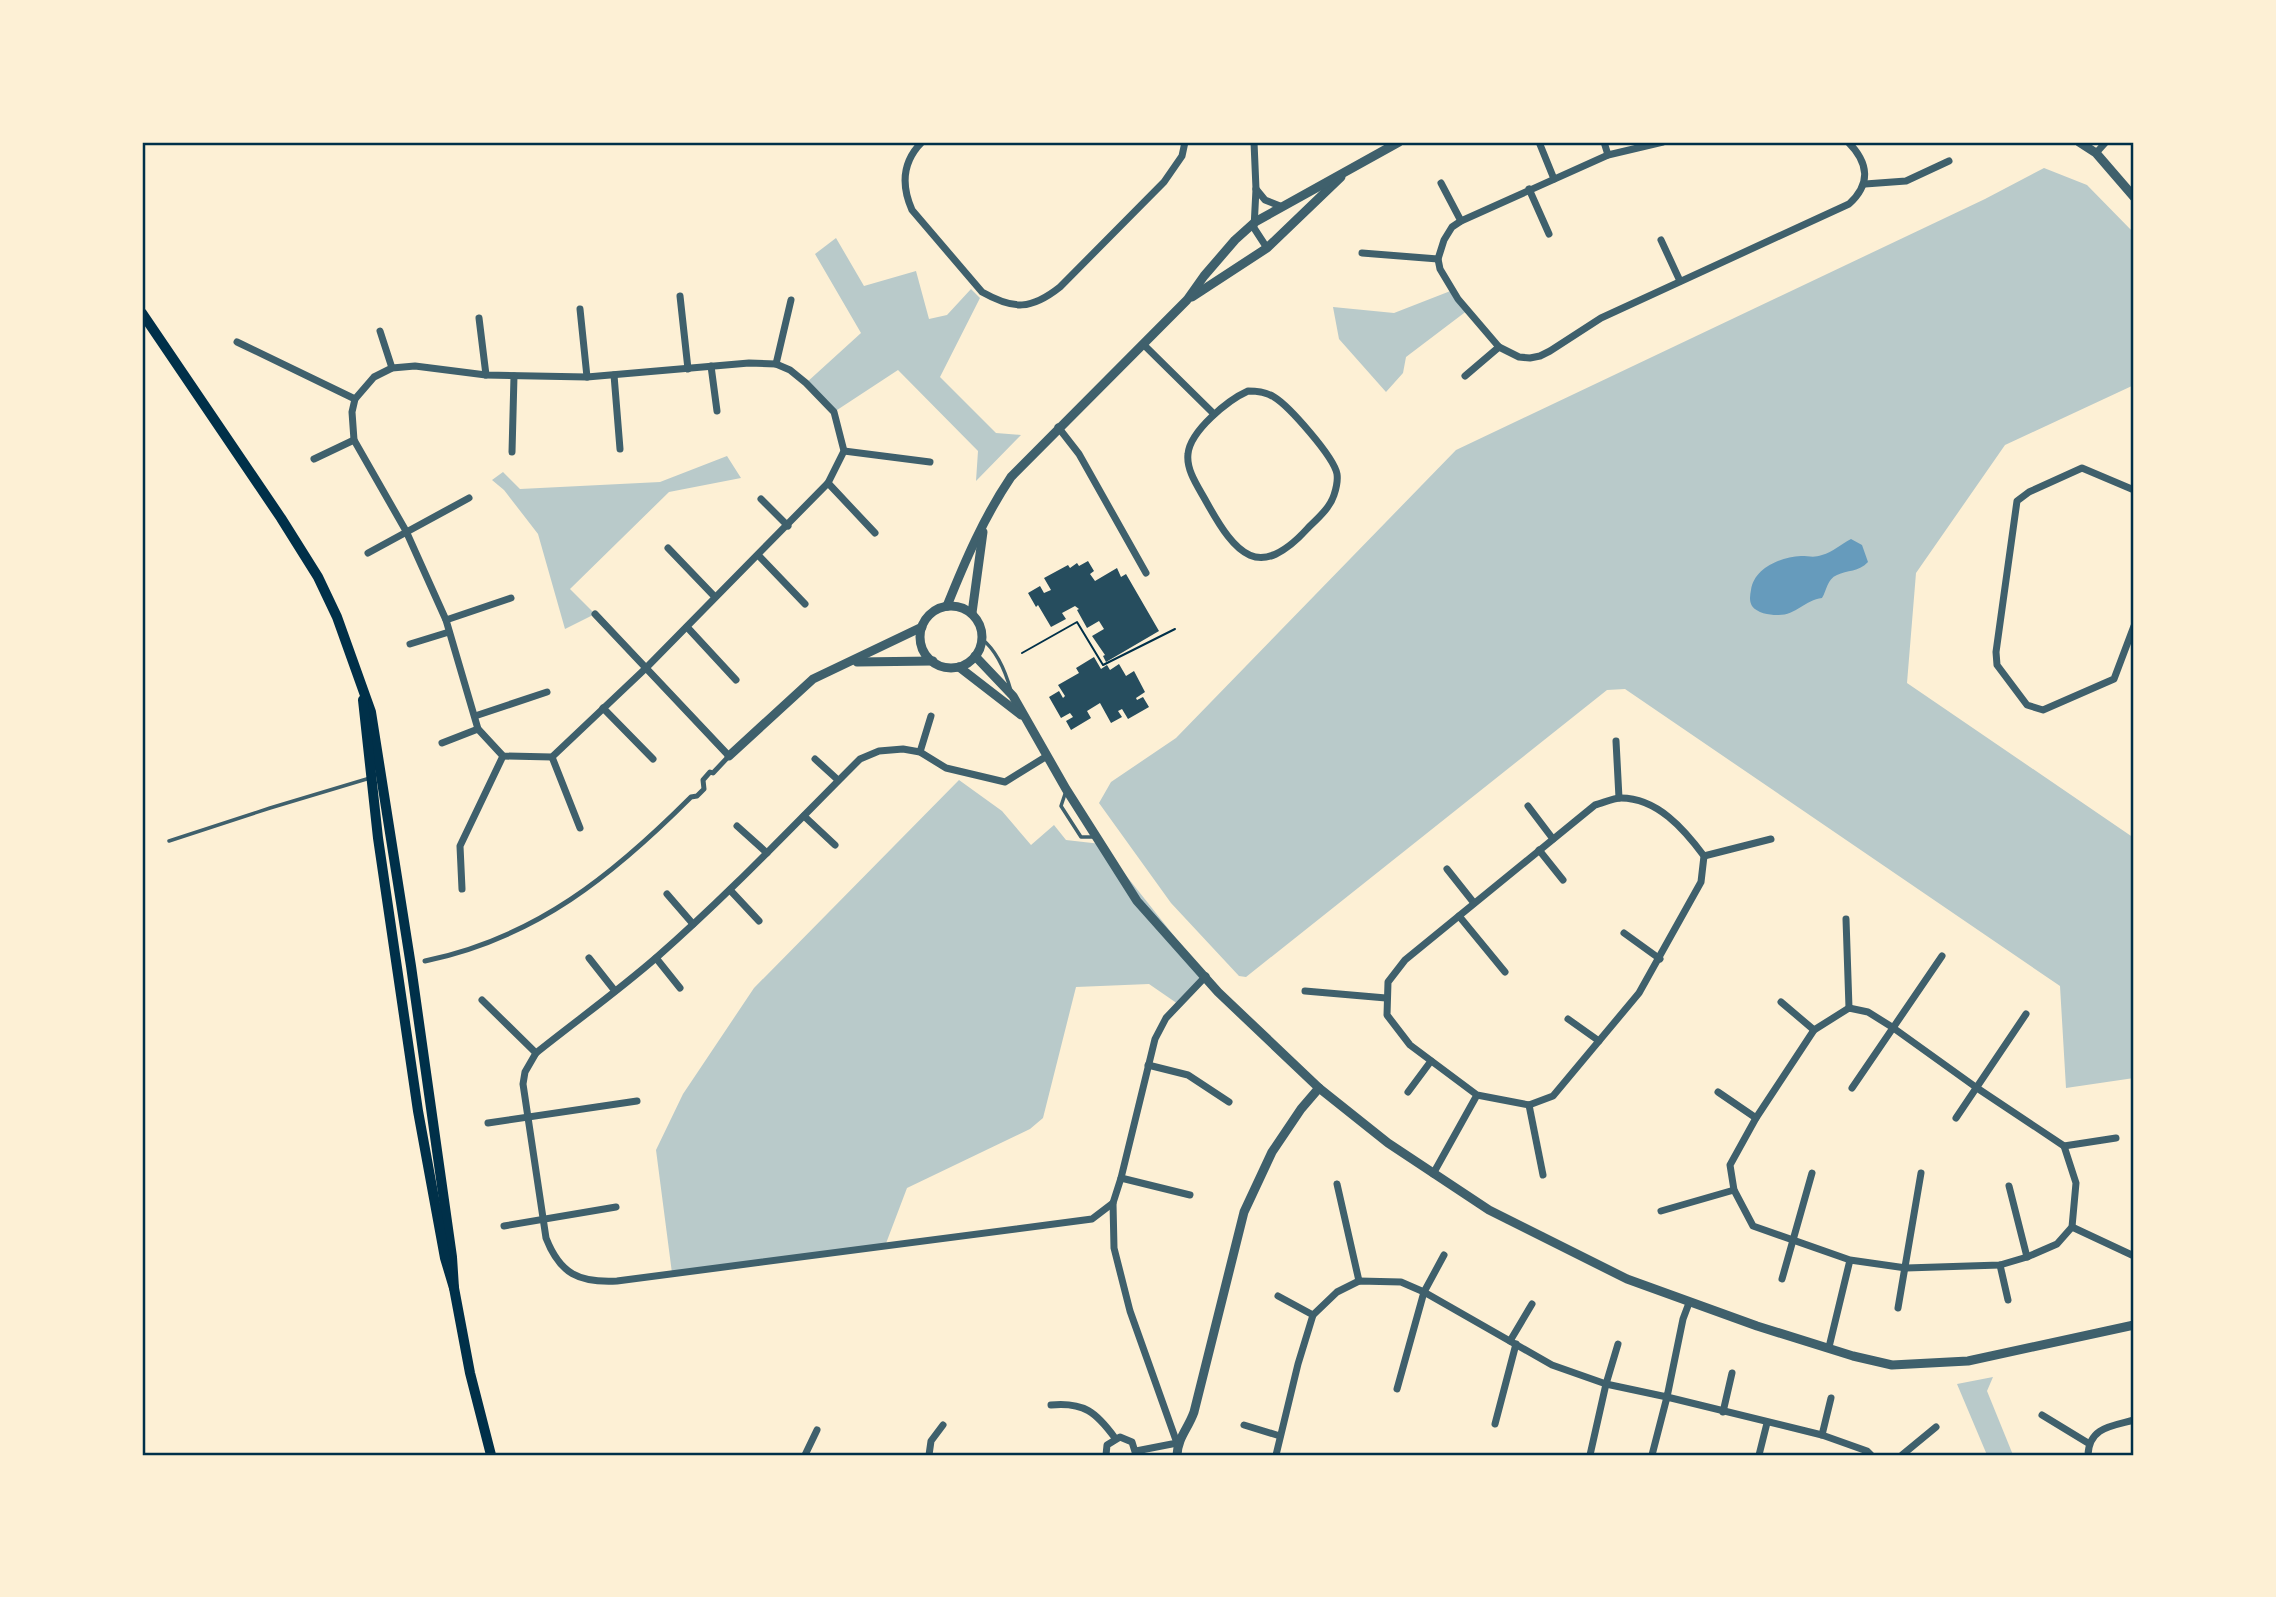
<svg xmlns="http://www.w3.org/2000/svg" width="2276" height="1597" viewBox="0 0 2276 1597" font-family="Georgia,serif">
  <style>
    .green { fill: #b9caca }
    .water { fill: #669bbc }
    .building { fill: #264d5e }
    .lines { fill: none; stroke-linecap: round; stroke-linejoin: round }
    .path { stroke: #003049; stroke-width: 2 }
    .service { stroke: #3f606c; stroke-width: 3.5 }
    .pedestrian { stroke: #3f606c; stroke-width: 5 }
    .minor { stroke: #3f606c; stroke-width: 7 }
    .tertiary { stroke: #3f606c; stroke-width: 9 }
    .secondary { stroke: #003049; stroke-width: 10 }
    .neatline { fill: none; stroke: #003049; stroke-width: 2.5 }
  </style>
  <rect width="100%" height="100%" fill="#fdf0d5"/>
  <!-- green -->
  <g class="green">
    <path d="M2044,168L2087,185L2134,233V385L2005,445L1916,573L1907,683L2134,838V1078L2066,1088L2060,986L1625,689L1607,690L1246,977L1239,976L1171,903L1099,803L1111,782L1176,738L1456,450L1985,199Z"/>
    <path d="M836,238L864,286L916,271L929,319L947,315L971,289L980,298L940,377L996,433L1021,435L976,481L978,451L898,370L834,412L806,383L861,333L815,254Z"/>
    <path d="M1453,290L1468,310L1406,357L1403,373L1386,392L1339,339L1333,307L1394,313Z"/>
    <path d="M727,456L741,478L669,492L570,589L595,614L565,629L538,534L504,490L492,480L503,472L520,489L660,482Z"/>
    <path d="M959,780L1002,811L1031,845L1054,825L1066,840L1101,844L1206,976L1178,1004L1149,984L1076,987L1043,1118L1030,1129L907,1188L885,1246L672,1273L656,1150L683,1094L754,988Z"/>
    <path d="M1993,1377L1987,1391L2013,1455H1987L1957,1384Z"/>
  </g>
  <!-- water -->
  <path class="water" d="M1851,539L1862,545L1868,562C1859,572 1847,570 1837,575C1827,579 1827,590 1822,598C1805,600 1795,616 1777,615C1769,615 1757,613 1752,606C1749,601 1750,595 1751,590C1754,568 1780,557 1801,556C1809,556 1814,558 1822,555C1833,552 1841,544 1851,539Z"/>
  <!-- building -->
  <g class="building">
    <path d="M1088,561L1094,571L1090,574L1095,581L1117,568L1121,577L1126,574L1159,631L1106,662L1103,656L1105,655L1092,636L1104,629L1099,621L1087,628L1077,610L1079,609L1075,606L1062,613L1066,619L1051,627L1038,605L1036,607L1028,593L1040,586L1044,593L1051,590L1044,578L1068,565L1070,568L1077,563L1079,566Z"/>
    <path d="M1094,657L1101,669L1107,665L1110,670L1119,664L1126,676L1134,671L1145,692L1136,698L1137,700L1143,697L1149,707L1128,719L1122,709L1118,711L1122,717L1111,723L1100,703L1087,711L1091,718L1071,730L1066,721L1073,717L1070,713L1061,718L1049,697L1059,691L1063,698L1065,696L1058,685L1079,673L1076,668Z"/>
  </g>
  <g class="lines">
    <!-- path -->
    <path class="path" d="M1022,653L1077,622L1103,665L1175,629"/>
    <!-- service -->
    <g class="service">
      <path d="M982,639C997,651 1006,673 1011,691"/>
      <path d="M1066,791L1061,806L1081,837H1094"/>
      <path d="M169,841L270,808L370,778"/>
    </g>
    <!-- pedestrian -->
    <path class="pedestrian" d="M425,961C536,938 613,875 691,797L697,796L704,789L703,780L710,772L713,773L729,756"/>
    <!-- minor -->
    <g class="minor">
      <path d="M922,142C902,162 901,185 912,210L982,292C1014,310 1031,310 1060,287L1164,182L1182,156L1185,142"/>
      <path d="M1254,142L1256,189L1254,228L1267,248"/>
      <path d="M1539,142L1554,179"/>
      <path d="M1604,142L1608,155"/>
      <path d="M1663,142L1608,155L1461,221L1452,227L1444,240L1438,259L1440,269L1458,299L1499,347L1519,357L1530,358L1540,356L1550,351L1601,318L1849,204C1871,184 1869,163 1848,142"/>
      <path d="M2096,153L2106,142"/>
      <path d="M1441,183L1461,221"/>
      <path d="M1865,184L1906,181L1949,161"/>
      <path d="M1256,189L1265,200L1280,206"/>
      <path d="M1529,189L1549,234"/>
      <path d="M1661,240L1680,281"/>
      <path d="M1362,253L1438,259"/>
      <path d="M680,296L688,369"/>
      <path d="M580,309L587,377"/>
      <path d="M479,318L486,375"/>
      <path d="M380,331L392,368"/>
      <path d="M237,342L355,399"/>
      <path d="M1143,344L1214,414"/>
      <path d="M749,363L776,364L790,370L806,383L834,412L844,451L828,483L646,668L552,757L503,756L478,729L446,620L406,531L354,440L352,412L355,399L374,377L392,368L415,366L486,375L587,377Z"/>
      <path d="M776,364L791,300"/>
      <path d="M711,366L717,411"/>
      <path d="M614,375L620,449"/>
      <path d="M1465,376L1499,347"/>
      <path d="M1248,391C1258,391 1266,392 1274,397C1289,406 1334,457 1337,474C1338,481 1336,489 1334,495C1330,508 1317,519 1308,528C1259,582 1236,555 1207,503C1199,488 1186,471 1188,454C1190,431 1228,400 1248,391Z"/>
      <path d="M1058,427L1079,454L1146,573"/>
      <path d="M844,451L930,462"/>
      <path d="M512,452L514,376"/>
      <path d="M314,459L354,440"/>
      <path d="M828,483L875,533"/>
      <path d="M2134,490L2082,468L2029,492L2017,501L1996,652L1997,665L2027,705L2043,710L2114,679L2134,626"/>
      <path d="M761,499L788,526"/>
      <path d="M668,548L715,597"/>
      <path d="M368,553L469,498"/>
      <path d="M758,555L805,604"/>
      <path d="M595,614L729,756"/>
      <path d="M446,620L511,598"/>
      <path d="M687,627L736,680"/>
      <path d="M410,644L449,632"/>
      <path d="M603,708L653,759"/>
      <path d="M475,716L547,692"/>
      <path d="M1616,741L1619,798"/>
      <path d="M442,743L478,729"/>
      <path d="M920,752L931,716"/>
      <path d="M1047,756L1005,782L946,768L920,752L903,749L879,751L860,759C793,826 728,895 657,957C618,991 576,1021 536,1053L525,1072L523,1084L546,1238C560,1274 579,1283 617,1281L1092,1219L1113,1203L1121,1178L1155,1039L1166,1018L1206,976"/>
      <path d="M552,757L580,828"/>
      <path d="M815,759L838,780"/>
      <path d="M1528,806L1553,839"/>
      <path d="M804,816L835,845"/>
      <path d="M737,826L767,853"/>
      <path d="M1539,850L1563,880"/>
      <path d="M1704,856L1771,839"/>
      <path d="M1447,869L1474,903"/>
      <path d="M462,889L460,846L503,756"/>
      <path d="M730,890L759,921"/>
      <path d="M667,894L693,924"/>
      <path d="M1459,916L1505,972"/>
      <path d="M1846,919L1849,1008"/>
      <path d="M1624,933L1660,959"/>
      <path d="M589,958L615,991"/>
      <path d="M656,958L680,988"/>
      <path d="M1305,991L1386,998"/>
      <path d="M482,1000L536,1053"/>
      <path d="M1781,1002L1814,1030"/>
      <path d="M1568,1019L1599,1041"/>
      <path d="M1148,1065L1188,1075L1229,1102"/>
      <path d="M1852,1088L1942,956"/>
      <path d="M1408,1092L1431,1061"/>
      <path d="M1718,1092L1756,1118"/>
      <path d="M1529,1105L1543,1175"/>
      <path d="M1956,1118L2026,1014"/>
      <path d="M488,1123L637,1101"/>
      <path d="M2064,1146L2116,1138"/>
      <path d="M1433,1174L1477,1095L1529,1105L1553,1096L1639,993L1701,882L1704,856C1684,829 1657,798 1621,798C1613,798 1603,803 1595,805L1405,960L1388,982L1387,1015L1410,1045L1477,1095"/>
      <path d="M1121,1178L1190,1195"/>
      <path d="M1337,1184L1359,1281"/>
      <path d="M2009,1186L2027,1257"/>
      <path d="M1113,1203L1114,1248L1130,1311L1177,1443L1136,1451"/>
      <path d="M1661,1211L1734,1190"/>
      <path d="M504,1226L616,1207"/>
      <path d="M2072,1227L2134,1256"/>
      <path d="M2000,1265L2008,1300"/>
      <path d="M1782,1279L1812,1173"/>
      <path d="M1278,1296L1313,1315"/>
      <path d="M1898,1308L1921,1173"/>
      <path d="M1510,1341L1532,1304"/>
      <path d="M1829,1347L1850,1260L1906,1268L2000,1265L2027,1257L2057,1244L2072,1227L2076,1183L2064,1146L1977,1088L1892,1027L1868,1012L1849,1008L1814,1030L1756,1118L1730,1165L1734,1190L1753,1226L1850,1260"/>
      <path d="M1397,1389L1424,1292L1444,1255"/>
      <path d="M1051,1405C1084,1402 1096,1412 1115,1438"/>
      <path d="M1723,1412L1732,1373"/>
      <path d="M2042,1415L2088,1443"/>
      <path d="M1495,1424L1516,1344"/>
      <path d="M1244,1425L1280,1436"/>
      <path d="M1822,1435L1831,1398"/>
      <path d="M805,1455L817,1430"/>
      <path d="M929,1455L931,1441L943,1425"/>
      <path d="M1106,1455L1107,1445L1120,1437L1132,1442L1136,1455"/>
      <path d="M1276,1455L1298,1364L1313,1315L1337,1292L1359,1281L1401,1282L1424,1292L1552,1365L1606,1384L1667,1397L1683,1319L1689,1303"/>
      <path d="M1590,1455L1606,1384L1618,1344"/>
      <path d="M1652,1455L1667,1397L1822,1435L1867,1451L1871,1455"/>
      <path d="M1759,1455L1767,1423"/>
      <path d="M1902,1455L1936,1427"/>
      <path d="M2088,1455C2089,1427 2112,1426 2134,1420"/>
    </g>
    <!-- tertiary -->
    <g class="tertiary">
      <path d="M2079,142L2096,153L2134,197"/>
      <path d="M1192,297L1267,248L1341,177"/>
      <path d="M947,606C965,561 984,517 1011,477L1187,300L1204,276L1235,240L1255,222L1399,142"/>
      <circle cx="951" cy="637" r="31"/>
      <path d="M972,613L983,532"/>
      <path d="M975,656L1013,696L1066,789L1137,901L1218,992L1319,1088L1388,1143L1489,1210L1627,1279L1757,1326L1853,1356L1892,1365L1968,1361L2134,1325"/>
      <path d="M857,662L933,661"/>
      <path d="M959,667L1021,715"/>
      <path d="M729,756L813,679L922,627"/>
      <path d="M1177,1455C1178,1437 1188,1429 1194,1412L1244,1212L1272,1152L1301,1109L1319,1088"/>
    </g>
    <!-- secondary -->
    <g class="secondary">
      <path d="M142,313L281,518L318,577L337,617L371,712L411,966L452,1257L454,1288"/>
      <path d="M363,700L378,838L418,1111L445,1258L454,1288L470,1373L491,1455"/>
    </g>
  </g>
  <!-- border -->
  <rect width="2276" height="1597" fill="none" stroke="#fdf0d5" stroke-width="287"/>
  <rect x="144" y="144" width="1988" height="1310" class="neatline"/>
</svg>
